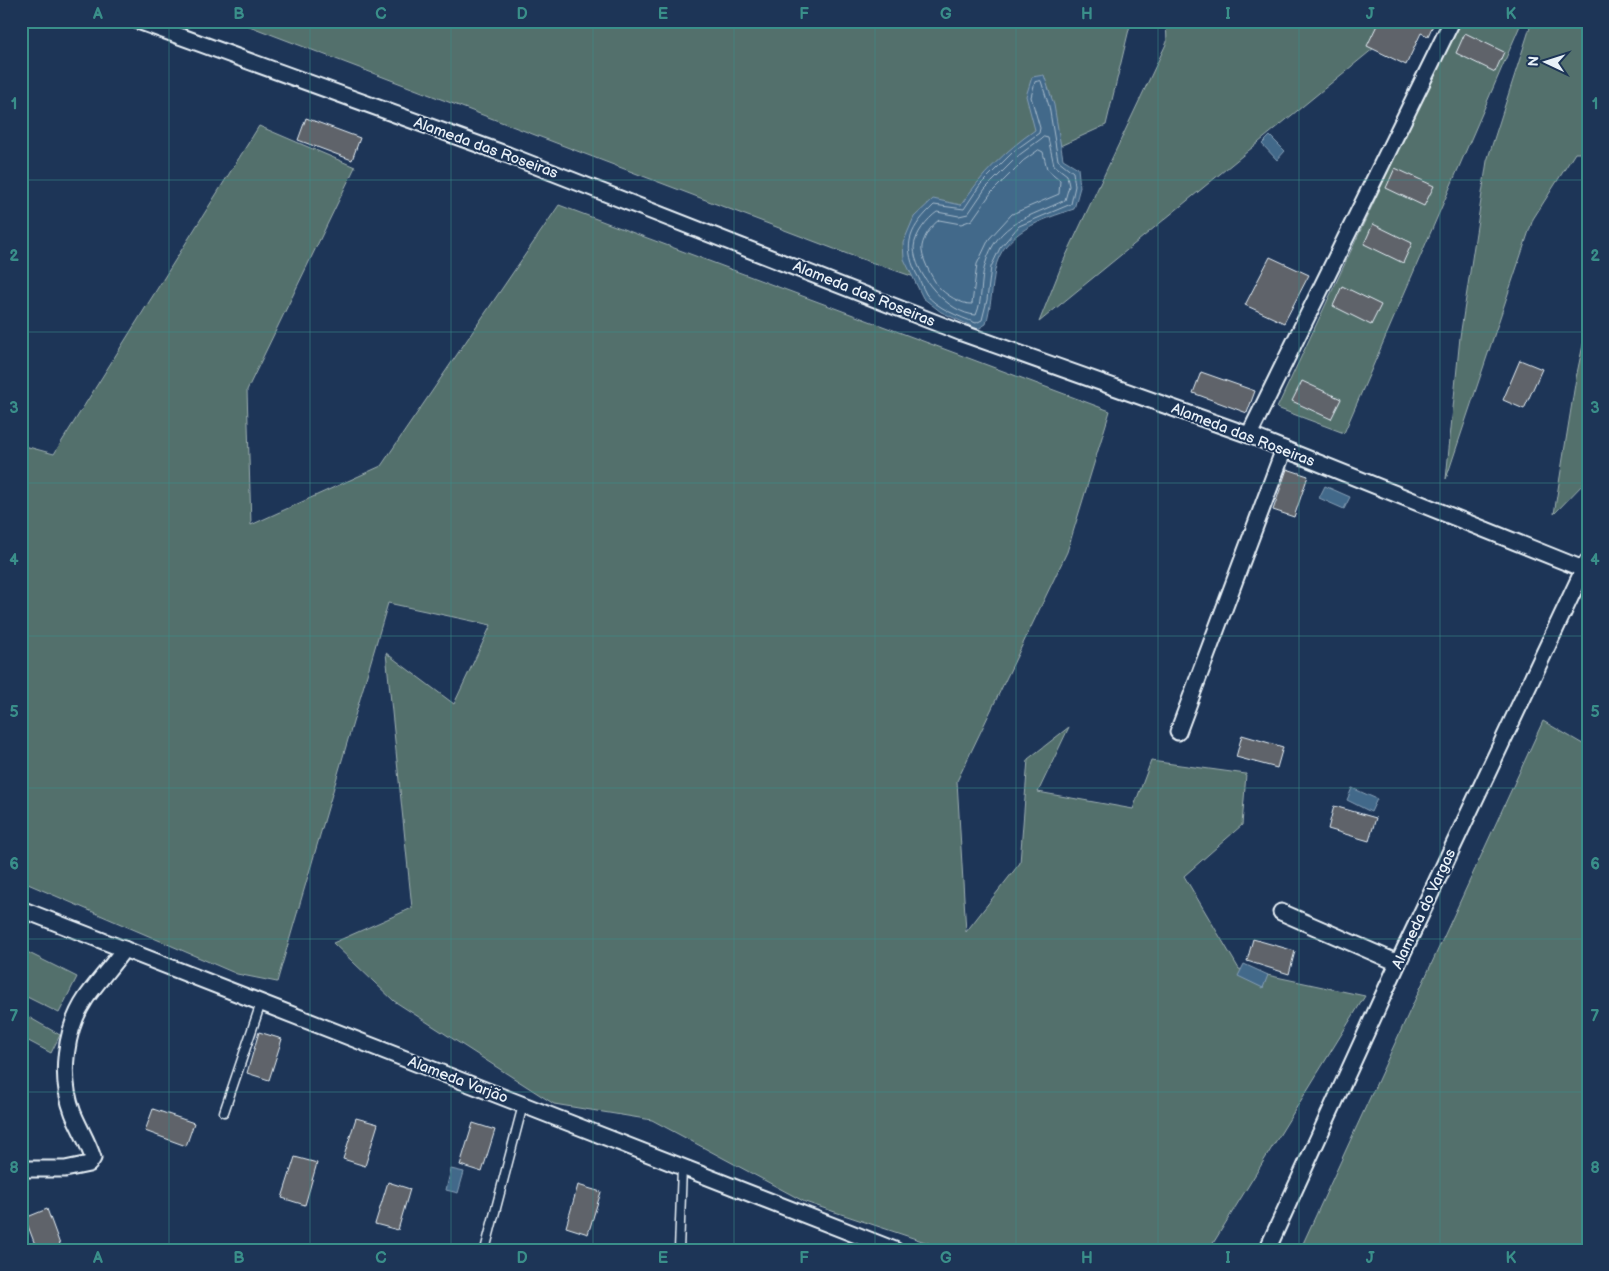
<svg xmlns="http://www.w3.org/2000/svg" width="1609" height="1271" viewBox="0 0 1609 1271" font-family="'Balsamiq Sans',sans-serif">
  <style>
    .green { fill: #536f6c; stroke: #9eb0b2 }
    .water { fill: #43698a; stroke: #859fb6 }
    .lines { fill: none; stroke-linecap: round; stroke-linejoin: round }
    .shore { stroke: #a6bbcc; stroke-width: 1 }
    .building { fill: #5e646a; stroke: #e8f1f8 }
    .lane-casing { stroke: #e8f1f8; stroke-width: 11 }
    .street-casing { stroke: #e8f1f8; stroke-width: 19 }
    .lane { stroke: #1d3557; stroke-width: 8 }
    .street { stroke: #1d3557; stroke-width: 15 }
    .grid { fill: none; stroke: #3a8f8a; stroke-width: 1; stroke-opacity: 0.55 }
    .labels { text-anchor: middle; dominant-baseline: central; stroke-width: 4; stroke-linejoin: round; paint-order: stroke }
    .street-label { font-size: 15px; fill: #e8f1f8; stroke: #1d3557 }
    .neatline { fill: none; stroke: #3a8f8a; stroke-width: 2 }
    .grid-label { font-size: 16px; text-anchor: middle; font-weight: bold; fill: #3a8f8a }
  </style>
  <rect width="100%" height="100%" fill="#1d3557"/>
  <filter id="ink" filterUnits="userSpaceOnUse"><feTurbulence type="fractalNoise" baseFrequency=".02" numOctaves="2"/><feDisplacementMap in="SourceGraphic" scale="10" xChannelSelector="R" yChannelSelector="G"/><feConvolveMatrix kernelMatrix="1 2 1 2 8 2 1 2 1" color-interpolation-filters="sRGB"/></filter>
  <g filter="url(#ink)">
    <!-- green -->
    <g class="green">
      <path d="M236,21H1131L1106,125L1012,168L929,282L850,255Z"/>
      <path d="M1166,21H1407L1039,322L1063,262L1167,42Z"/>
      <path d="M1459,21H1522L1344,433L1277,408Z"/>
      <path d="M1532,21H1588V153H1575L1533,219L1446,479L1460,337L1487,161Z"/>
      <path d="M259,126L355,167L247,390L251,525L381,466L559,205L1110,411L1067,552L957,781L966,932L1020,863L1028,759L1069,727L1038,792L1133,809L1151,761L1246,774L1242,825L1184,876L1239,969L1365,996L1209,1250H949L805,1202L652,1120L554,1104L394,1001L333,943L412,908L386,653L454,704L491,625L388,603L277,982L237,974L21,881V445L54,454Z"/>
      <path d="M1588,321V479L1554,514L1576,378Z"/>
      <path d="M1543,721L1588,747V1250H1300Z"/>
      <path d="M21,949L77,977L59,1013L21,994Z"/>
      <path d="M25,1015L60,1035L51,1053L21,1037V1021Z"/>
    </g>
    <!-- water -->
    <g class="water">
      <path d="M1044,75L1054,105L1063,159L1078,168L1080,187L1074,209C1043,219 1002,232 995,270C992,288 991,306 986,324L978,329L941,312L923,298L904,259L903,243L914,217L933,199L961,205C981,175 1005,151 1035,130L1026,96L1032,77Z"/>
      <path d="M1270,136L1285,151L1277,160L1262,144Z"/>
      <path d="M1325,486L1350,497L1344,509L1319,498Z"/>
      <path d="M1352,788L1377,799L1371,812L1347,800Z"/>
      <path d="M1244,964L1268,975L1263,988L1238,976Z"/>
      <path d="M451,1169L464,1172L458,1193L446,1190Z"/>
    </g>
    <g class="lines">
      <!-- shore -->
      <g class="shore">
        <path d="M1041,81L1049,106L1058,160L1073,172L1075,186L1071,204L1019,226L1000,248L991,267L987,300L982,320L976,323C960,317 936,308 926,294C922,287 920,279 916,273C902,243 911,227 934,205L964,209L980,185L1014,151L1039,133L1040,128L1031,97L1035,82Z"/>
        <path d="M1044,137L1048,138L1054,165L1067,175L1069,186L1065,200C1031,217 997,221 985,265C980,282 983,299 976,315C949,314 914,275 914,247C915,234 927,219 937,212L959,216L968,214L985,189L1018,156Z"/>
        <path d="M1039,150L1043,152L1047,169L1060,180L1059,194L1012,214L989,239L977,264L972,304C962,305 944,294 938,286C932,278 920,256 922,246C924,236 931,226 939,220L961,224L972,220L991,193L1023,161Z"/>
      </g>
    </g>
    <!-- building -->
    <g class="building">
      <path d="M1379,21H1435L1428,36L1421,33L1406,65L1367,46Z"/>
      <path d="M1465,33L1504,52L1495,72L1456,53Z"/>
      <path d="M306,118L360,138L352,160L298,140Z"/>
      <path d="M1395,168L1434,186L1424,206L1386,188Z"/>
      <path d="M1373,224L1412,243L1403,263L1364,244Z"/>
      <path d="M1270,257L1309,275L1284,323L1245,305Z"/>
      <path d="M1342,286L1381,305L1371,325L1333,306Z"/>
      <path d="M1520,360L1542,369L1524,409L1503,400Z"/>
      <path d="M1201,372L1255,391L1247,413L1193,393Z"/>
      <path d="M1302,381L1341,399L1331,419L1292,401Z"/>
      <path d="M1287,469L1308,476L1294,517L1273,510Z"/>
      <path d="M1242,735L1283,747L1277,768L1236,757Z"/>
      <path d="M1334,806L1376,818L1369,841L1328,829Z"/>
      <path d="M1253,939L1295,951L1289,974L1247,961Z"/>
      <path d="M259,1032L282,1039L269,1080L247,1073Z"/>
      <path d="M153,1109L194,1123L186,1146L145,1131Z"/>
      <path d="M356,1118L378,1124L365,1166L343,1159Z"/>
      <path d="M473,1123L495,1130L482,1172L460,1165Z"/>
      <path d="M295,1157L317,1163L305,1205L282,1198Z"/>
      <path d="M388,1182L410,1189L398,1230L375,1224Z"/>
      <path d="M578,1185L601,1192L588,1234L566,1227Z"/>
      <path d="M47,1209L62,1250H37L25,1218Z"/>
    </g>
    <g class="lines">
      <defs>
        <g id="lane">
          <path d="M224,1112L261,1003"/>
          <path d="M485,1250L523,1105"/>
          <path d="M679,1250L682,1167"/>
        </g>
        <g id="street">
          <path d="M138,21L508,155L962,333L1249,435L1588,571"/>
          <path d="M1249,435L1452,21"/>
          <path d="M1178,732L1284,449"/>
          <path d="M21,909L895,1250"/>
          <path d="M1281,912L1398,963"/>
          <path d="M21,1169H65L89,1164L93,1158C88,1142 79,1128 73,1113C59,1077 65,1029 86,998C98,981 112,966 124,949"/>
          <path d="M1267,1250L1398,963L1587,562"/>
        </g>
      </defs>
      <!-- lane casing -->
      <use href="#lane" class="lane-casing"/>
      <!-- street casing -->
      <use href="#street" class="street-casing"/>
      <!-- lane -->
      <use href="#lane" class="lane"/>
      <!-- street -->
      <use href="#street" class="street"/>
    </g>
  </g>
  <!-- grid -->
  <path class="grid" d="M169,21V1250M310,21V1250M451,21V1250M593,21V1250M734,21V1250M875,21V1250M1016,21V1250M1158,21V1250M1299,21V1250M1440,21V1250M21,180H1588M21,332H1588M21,483H1588M21,636H1588M21,788H1588M21,939H1588M21,1092H1588"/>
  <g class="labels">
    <!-- street labels -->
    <g class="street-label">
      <text transform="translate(486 148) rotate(20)">Alameda das Roseiras</text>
      <text transform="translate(864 294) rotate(22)">Alameda das Roseiras</text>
      <text transform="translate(1243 435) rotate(21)">Alameda das Roseiras</text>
      <text transform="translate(1424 909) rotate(-65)">Alameda do Vargas</text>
      <text transform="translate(458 1080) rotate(21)">Alameda Varjão</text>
    </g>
  </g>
  <!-- margin -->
  <rect width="1609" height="1271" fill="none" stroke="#1d3557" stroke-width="55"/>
  <!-- north arrow -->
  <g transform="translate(1546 62) rotate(274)" stroke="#1d3557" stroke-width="4" paint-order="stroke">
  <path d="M0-4L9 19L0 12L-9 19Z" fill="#e8f1f8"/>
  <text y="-8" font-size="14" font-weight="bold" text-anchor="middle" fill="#e8f1f8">N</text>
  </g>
  <rect x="28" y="28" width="1554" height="1216" class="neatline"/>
  <g class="grid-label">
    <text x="98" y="19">A</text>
    <text x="239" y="19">B</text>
    <text x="381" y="19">C</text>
    <text x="522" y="19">D</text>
    <text x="663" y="19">E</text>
    <text x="804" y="19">F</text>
    <text x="946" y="19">G</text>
    <text x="1087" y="19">H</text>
    <text x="1228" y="19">I</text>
    <text x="1370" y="19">J</text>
    <text x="1511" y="19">K</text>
    <text x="14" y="109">1</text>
    <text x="1595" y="109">1</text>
    <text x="14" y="261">2</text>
    <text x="1595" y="261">2</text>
    <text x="14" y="413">3</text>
    <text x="1595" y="413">3</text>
    <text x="14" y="565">4</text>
    <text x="1595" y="565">4</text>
    <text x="14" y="717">5</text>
    <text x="1595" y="717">5</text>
    <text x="14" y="869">6</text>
    <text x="1595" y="869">6</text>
    <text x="14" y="1021">7</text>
    <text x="1595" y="1021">7</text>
    <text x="14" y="1173">8</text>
    <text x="1595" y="1173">8</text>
    <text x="98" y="1263">A</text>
    <text x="239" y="1263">B</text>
    <text x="381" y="1263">C</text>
    <text x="522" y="1263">D</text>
    <text x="663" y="1263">E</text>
    <text x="804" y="1263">F</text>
    <text x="946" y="1263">G</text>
    <text x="1087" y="1263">H</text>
    <text x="1228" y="1263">I</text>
    <text x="1370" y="1263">J</text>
    <text x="1511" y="1263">K</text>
  </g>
</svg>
